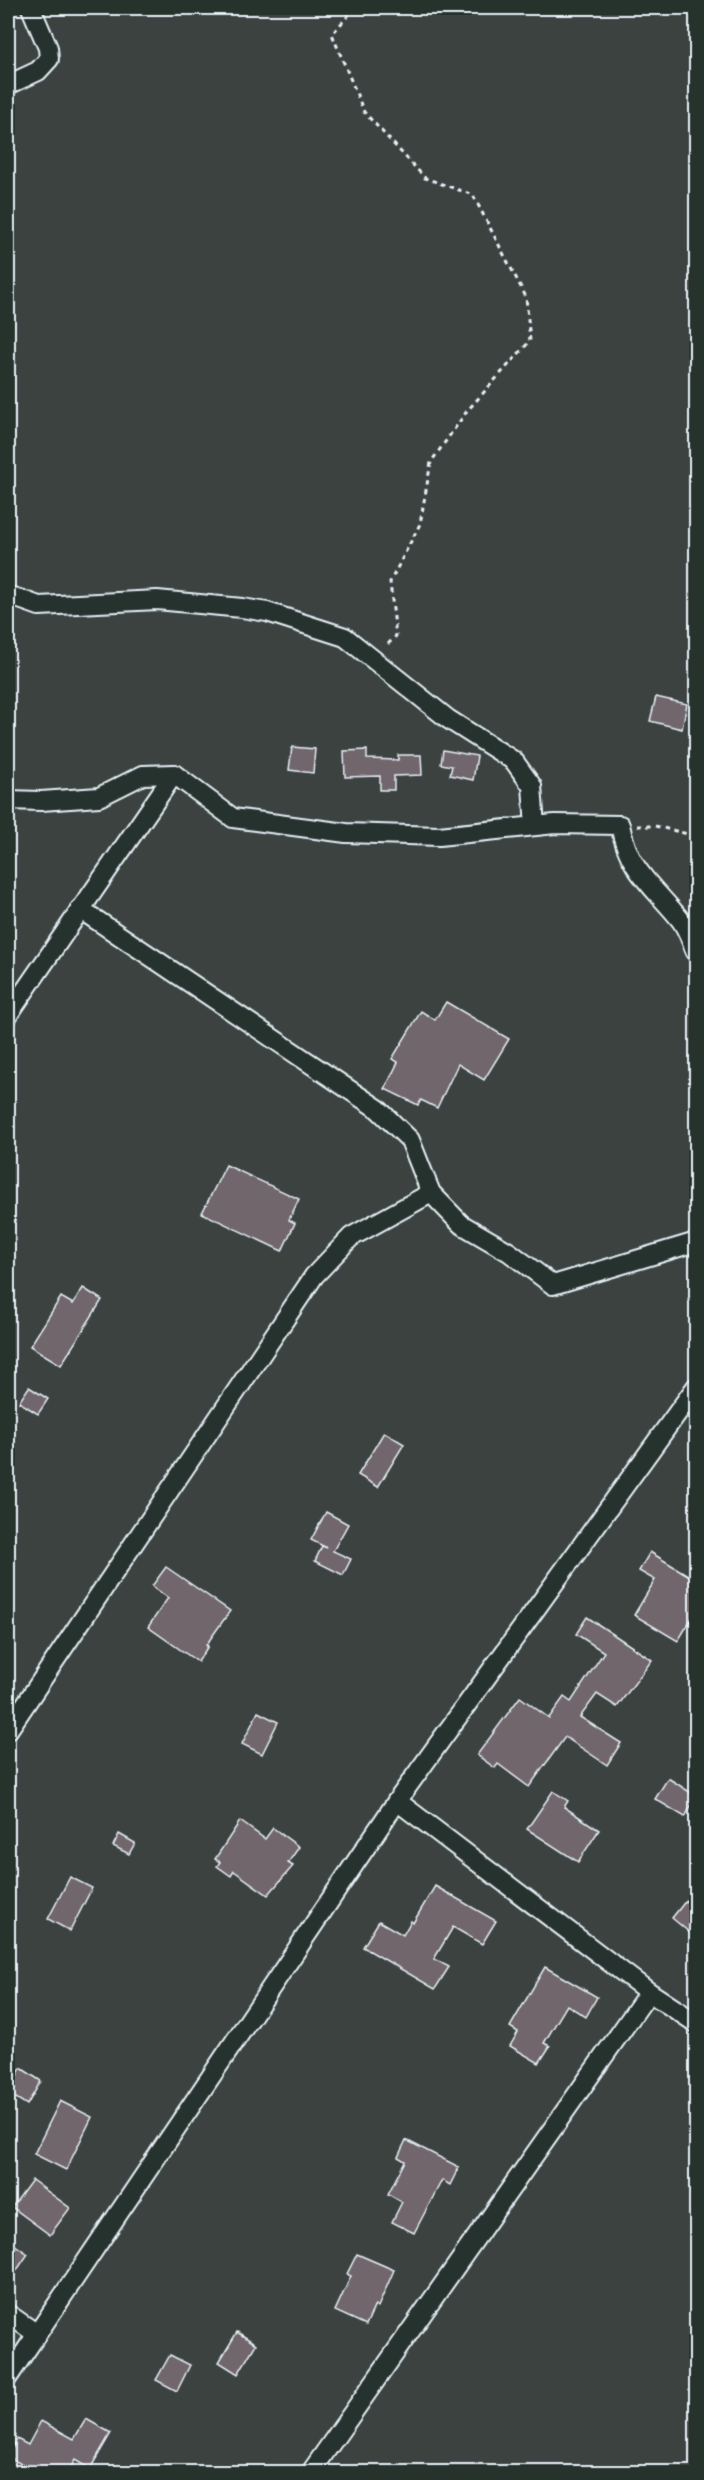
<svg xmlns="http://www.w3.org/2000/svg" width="704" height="2480" viewBox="0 0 704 2480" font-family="Mali,sans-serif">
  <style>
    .building { fill: #70666c; stroke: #e8f1f8; stroke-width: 1.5 }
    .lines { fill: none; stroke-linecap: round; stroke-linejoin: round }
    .minor-casing { stroke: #e8f1f8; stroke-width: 22 }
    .path { stroke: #e8f1f8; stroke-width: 3; stroke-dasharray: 4.5 4.5; stroke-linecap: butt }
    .minor { stroke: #26332d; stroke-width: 18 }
  </style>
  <rect width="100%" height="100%" fill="#3c4240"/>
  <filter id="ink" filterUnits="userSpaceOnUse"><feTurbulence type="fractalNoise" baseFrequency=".0167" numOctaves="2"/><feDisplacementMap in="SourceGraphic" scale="12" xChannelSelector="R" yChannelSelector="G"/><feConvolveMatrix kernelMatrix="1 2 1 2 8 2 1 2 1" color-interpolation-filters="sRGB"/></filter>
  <g filter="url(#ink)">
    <!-- building -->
    <g class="building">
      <path d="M656,697L687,704L682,729L650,721Z"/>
      <path d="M292,747L315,749L313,773L289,770Z"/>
      <path d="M367,750V759L398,760V755H421L422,775L394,776V790H380V776L345,777L344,751Z"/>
      <path d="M443,750L477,756L473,780L450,775L452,766L441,764Z"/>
      <path d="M446,1002L509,1039L484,1080L458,1064L437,1108L421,1100L418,1105L385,1089L398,1062L392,1059L421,1011L435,1020Z"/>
      <path d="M226,1165L299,1199L289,1220L295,1223L282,1251L202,1213Z"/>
      <path d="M83,1288L102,1300L61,1365L30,1346L61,1297L73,1304Z"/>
      <path d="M29,1387L48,1399L38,1414L19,1402Z"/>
      <path d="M384,1432L404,1444L378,1487L358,1475Z"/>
      <path d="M326,1512L348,1524L333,1551L351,1559L343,1575L315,1561L322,1546L327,1548L311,1540Z"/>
      <path d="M650,1552L696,1580V1611L678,1641L634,1615L655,1580L639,1571Z"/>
      <path d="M166,1567L230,1611L206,1645L208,1646L198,1662L148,1627L168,1598L152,1586Z"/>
      <path d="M587,1617L652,1660L617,1707L597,1694L580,1717L621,1743L607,1765L565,1737L529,1787L498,1764L495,1768L477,1755L520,1697L549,1718L564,1697L571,1702L604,1652L576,1634Z"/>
      <path d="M258,1712L278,1722L262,1754L242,1744Z"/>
      <path d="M668,1778L696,1796L685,1817L655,1799Z"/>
      <path d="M553,1791L568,1801L564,1807L599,1830L578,1862L527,1829Z"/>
      <path d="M240,1821L265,1839L273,1828L299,1847L288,1863L293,1866L268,1895L234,1871L231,1876L217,1866L220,1862L215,1859Z"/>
      <path d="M119,1834L135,1843L129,1854L113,1846Z"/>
      <path d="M70,1877L92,1888L70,1931L48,1919Z"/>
      <path d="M435,1886L496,1921L482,1944L453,1927L434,1959L449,1967L435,1989L363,1947L379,1921L403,1935L411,1921L413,1923Z"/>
      <path d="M696,1888V1938L672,1918Z"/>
      <path d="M545,1967L597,1997L586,2017L567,2005L544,2043L550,2046L539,2063L510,2046L518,2032L510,2027Z"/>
      <path d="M21,2068L41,2081L27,2105L8,2093Z"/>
      <path d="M60,2101L92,2117L66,2170L34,2154Z"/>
      <path d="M406,2140L459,2167L450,2185L442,2180L414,2233L392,2222L402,2202L388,2194L405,2161L398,2157Z"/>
      <path d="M32,2180L70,2208L50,2235L12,2207Z"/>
      <path d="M8,2240L28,2254L8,2283Z"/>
      <path d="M357,2254L394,2270L378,2307L375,2305L366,2325L335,2311L351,2276L347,2274Z"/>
      <path d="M237,2332L256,2344L238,2374L219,2362Z"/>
      <path d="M170,2355L190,2365L177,2391L156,2380Z"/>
      <path d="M86,2419L111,2433L90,2469L75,2460L68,2472H36L8,2457L17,2439L28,2445L41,2421L74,2439Z"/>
    </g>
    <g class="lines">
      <defs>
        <g id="minor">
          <path d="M8,85L38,71L49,59L48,48L31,8"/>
          <path d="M8,595L39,606L157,600L242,608L267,612L345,637L448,719L514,761L532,786L535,826"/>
          <path d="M8,800L41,801L99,797L143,775L174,774L233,818L346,833L439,836L555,824L620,825C629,871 652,885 679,918C687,927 691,941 696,952"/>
          <path d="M80,909L378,1109L410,1140L431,1193L461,1224L509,1252L553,1285L696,1242"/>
          <path d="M8,1015L174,774"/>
          <path d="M8,1730L314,1276L351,1237L431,1193"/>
          <path d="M397,1801L649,1992L696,2023"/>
          <path d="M8,2314L37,2334"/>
          <path d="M8,2377L397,1801L696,1387"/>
          <path d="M311,2472L649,1992"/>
        </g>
      </defs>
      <!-- minor casing -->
      <use href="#minor" class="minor-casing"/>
      <!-- path -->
      <g class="path">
        <path d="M355,8L332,34L364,112L425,178L473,195L526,297L530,341L467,411L431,462L420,524L390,582L396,636L385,647"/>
        <path d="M637,826H655L696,836"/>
      </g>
      <!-- minor -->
      <use href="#minor" class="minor"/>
    </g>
  </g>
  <!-- margin -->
  <rect width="704" height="2480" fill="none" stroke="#26332d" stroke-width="30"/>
  <rect x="15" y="15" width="674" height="2450" fill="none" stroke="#e8f1f8" stroke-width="2" filter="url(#ink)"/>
</svg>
